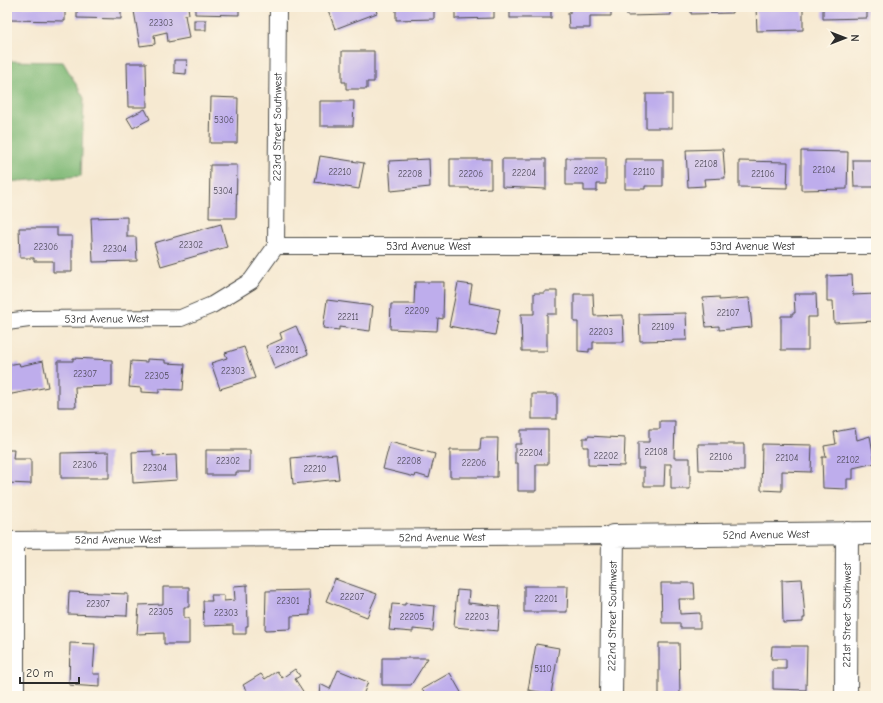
<svg xmlns="http://www.w3.org/2000/svg" width="883" height="703" viewBox="0 0 883 703" font-family="'Comic Neue',sans-serif">
  <style>
    .forest { fill: #81ba78; stroke: #567252 }
    .building { fill: #beadec }
    .lines { fill: none; stroke-linecap: round; stroke-linejoin: round }
    .street-casing { stroke: #494844; stroke-width: 18 }
    .secondary-casing { stroke: #494844; stroke-width: 24 }
    .street { stroke: #fff; stroke-width: 16 }
    .secondary { stroke: #fff; stroke-width: 22 }
    .labels { text-anchor: middle; dominant-baseline: central; stroke-width: 3; stroke-linejoin: round; paint-order: stroke }
    .number-label { font-size: 9px; fill: #504c5b }
    .street-label { font-size: 11px; fill: #2b2b2b; stroke: #fcf5e5 }
  </style>
  <rect width="100%" height="100%" fill="#fcf5e5"/>
  <filter id="ink" filterUnits="userSpaceOnUse"><feTurbulence type="fractalNoise" baseFrequency=".025" numOctaves="2"/><feDisplacementMap in="SourceGraphic" scale="8" xChannelSelector="R" yChannelSelector="G"/><feConvolveMatrix kernelMatrix="1 2 1 2 8 2 1 2 1" color-interpolation-filters="sRGB"/></filter>
  <filter id="wash" filterUnits="userSpaceOnUse"><feTurbulence type="fractalNoise" baseFrequency=".012" numOctaves="4" result="noise"/><feDisplacementMap in="SourceGraphic" scale="16" xChannelSelector="R" yChannelSelector="G"/><feGaussianBlur stdDeviation="0.9" result="paint"/><feColorMatrix in="noise" values="0 0 0 0 0 0 0 0 0 0 0 0 0 0 0 0 0 1.4 0 .05"/><feComposite in="paint" operator="in"/></filter>
  <g filter="url(#wash)">
    <rect width="100%" height="100%" fill="#f6e9d1"/>
    <!-- forest -->
    <path class="forest" d="M7,61L63,62L84,98L81,176L7,182Z"/>
    <g id="blocks">
      <!-- building -->
      <g class="building">
        <path d="M9,7H65V21L9,20Z"/>
        <path d="M77,7H121V19L77,18Z"/>
        <path d="M154,7H188L189,14L185,15L189,38L168,42L167,32L154,35L155,44L140,46L134,11Z"/>
        <path d="M195,7H239V15L195,14Z"/>
        <path d="M327,7H375L377,13L335,29Z"/>
        <path d="M396,7H434V19L396,20Z"/>
        <path d="M455,7H494V18L455,19Z"/>
        <rect x="510" y="7" width="41" height="11"/>
        <path d="M570,7H611V16H590V28H569L568,13H570Z"/>
        <path d="M627,7H671V15L627,16Z"/>
        <path d="M691,7H732V13L691,14Z"/>
        <path d="M756,7H803V30L757,31Z"/>
        <path d="M823,7H867V18L823,19Z"/>
        <rect x="194" y="20" width="12" height="10"/>
        <path d="M342,51H374V82H367V89H346V82H342Z"/>
        <path d="M174,60H187L186,74L174,73Z"/>
        <path d="M127,63H146L147,107H128Z"/>
        <rect x="646" y="94" width="26" height="34"/>
        <path d="M211,97L238,98L237,143H210Z"/>
        <path d="M320,101H354L353,126H320Z"/>
        <path d="M145,109L150,119L133,128L127,118Z"/>
        <path d="M723,149L725,178L704,179L705,186L688,187L686,150Z"/>
        <path d="M801,151L848,152L847,189L801,190Z"/>
        <path d="M320,156L364,163L359,189L315,182Z"/>
        <path d="M566,158H606V184H597V191H584V185H566Z"/>
        <path d="M429,159L430,187L391,191L389,161Z"/>
        <path d="M450,159H491V188L469,189V188H450Z"/>
        <path d="M502,159H546V189L502,187Z"/>
        <path d="M625,159H663V186H645V189H625Z"/>
        <path d="M853,160H876V187H854Z"/>
        <path d="M739,161L788,162L787,188L739,187Z"/>
        <path d="M210,165H237L236,218H209Z"/>
        <path d="M127,217V237H136L137,261L93,262L91,218Z"/>
        <path d="M221,224L227,247L161,266L154,243Z"/>
        <path d="M19,228H57V236H72V272H53V261H34V258H20Z"/>
        <path d="M852,275L853,295L876,294V321L834,323L833,301H827V276Z"/>
        <path d="M415,282H444L443,319L438,318L437,331L390,329L391,304H414Z"/>
        <path d="M458,283L472,285L469,303L500,309L495,335L449,326Z"/>
        <path d="M545,291H557V314H547V351H522L521,314H534V293H545Z"/>
        <path d="M574,294H593L594,316L623,315L624,342H593V349H589V352L578,351V322H574Z"/>
        <path d="M794,294H816L817,317H808V350H781V316H792V313H795Z"/>
        <path d="M719,297V300L749,298L752,327L719,330V326L706,327L703,298Z"/>
        <path d="M327,300L373,306L370,331L339,327V330L323,328Z"/>
        <path d="M686,313L687,340L640,341L639,314Z"/>
        <path d="M296,326L308,354L275,369L266,346L282,339L280,333Z"/>
        <path d="M244,347L255,378L220,389L211,363L227,358L225,353Z"/>
        <path d="M73,358L112,360V386L75,387L76,407H58V361H73Z"/>
        <path d="M147,359L165,360V363L185,364L183,390L159,389V393L141,392V388L129,387L131,361L147,362Z"/>
        <path d="M43,361L48,387L7,395V365L19,363L20,366Z"/>
        <rect x="532" y="394" width="25" height="25"/>
        <path d="M660,421H675L674,458H690V489H671V464H665L664,486H644V468H638V442H649V429H660Z"/>
        <path d="M855,428L857,440L870,436L875,463L853,468V479H847V489L823,488L822,457H826L824,446L836,444L834,432Z"/>
        <path d="M521,430H548V464H536V491H518V463H515V444H521Z"/>
        <path d="M588,436L625,438L624,466L588,465V447H583V438H588Z"/>
        <path d="M481,438H498L497,477H450V450H480Z"/>
        <path d="M390,442L435,454L429,478L416,474L415,477L383,469Z"/>
        <path d="M698,444H744V471L699,470Z"/>
        <path d="M762,444L812,445L811,472L782,471V491L761,490Z"/>
        <path d="M7,450H14L13,459H31V484L7,483Z"/>
        <path d="M206,450H250V472H236V475H206Z"/>
        <path d="M153,451V456L176,455L177,480L133,483L132,452Z"/>
        <path d="M109,452V478H61V453Z"/>
        <path d="M336,454L339,479L293,484L291,458Z"/>
        <path d="M335,579L377,594L367,617L326,601Z"/>
        <path d="M802,579L805,618H803V622L783,623L782,580Z"/>
        <path d="M661,583H694L695,599H679L680,614L700,613V628H680V623H662Z"/>
        <path d="M247,585L248,626H246V634H233V625L204,626L203,601H212L211,595H224V601L235,600L234,586Z"/>
        <path d="M524,586H568L567,612H524Z"/>
        <path d="M163,587H189V607H184V618H189V644H164V633L137,634L139,605L163,604Z"/>
        <path d="M309,590L310,615L291,616V629L265,630L266,591Z"/>
        <path d="M457,590L469,591L468,603L500,606L498,631L454,627Z"/>
        <path d="M69,592L128,594L127,616L68,614Z"/>
        <path d="M405,603L435,606L433,631L413,629V632L389,630L392,604L405,605Z"/>
        <path d="M70,643L95,644L93,674H100V687L69,685Z"/>
        <path d="M659,643H679L680,695L659,696Z"/>
        <path d="M536,644L559,648L551,694L528,690Z"/>
        <path d="M772,646H807L806,690L773,689V669H786V659H771Z"/>
        <path d="M382,658H428L411,685H382Z"/>
        <path d="M295,669L300,676L295,679L306,696H250L243,685L261,674L265,679L277,671L282,678Z"/>
        <path d="M338,670L368,682L363,695L366,696H319L320,684L330,689Z"/>
        <path d="M450,673L463,696H426L422,689Z"/>
      </g>
    </g>
  </g>
  <g filter="url(#ink)">
    <use href="#blocks" fill-opacity="0" stroke="#494844" stroke-width="1"/>
    <g class="lines">
      <defs>
        <g id="street">
          <path id="s1" d="M276,246L278,7"/>
          <path id="s2" d="M7,322L29,319L181,318L212,305L251,281L276,246H876"/>
          <path id="s3" d="M7,540L613,536"/>
          <path d="M16,540V696"/>
        </g>
        <g id="secondary">
          <path id="s4" d="M611,696L613,536L876,533"/>
          <path id="s5" d="M846,696L847,533"/>
        </g>
      </defs>
      <!-- street casing -->
      <use href="#street" class="street-casing"/>
      <!-- secondary casing -->
      <use href="#secondary" class="secondary-casing"/>
      <!-- street -->
      <use href="#street" class="street"/>
      <!-- secondary -->
      <use href="#secondary" class="secondary"/>
    </g>
  </g>
  <g class="labels">
    <!-- number labels -->
    <g class="number-label">
      <text x="161" y="23">22303</text>
      <text x="224" y="120">5306</text>
      <text x="706" y="164">22108</text>
      <text x="824" y="170">22104</text>
      <text x="586" y="171">22202</text>
      <text x="340" y="172">22210</text>
      <text x="644" y="172">22110</text>
      <text x="524" y="173">22204</text>
      <text x="410" y="174">22208</text>
      <text x="471" y="174">22206</text>
      <text x="763" y="174">22106</text>
      <text x="223" y="191">5304</text>
      <text x="191" y="245">22302</text>
      <text x="46" y="247">22306</text>
      <text x="115" y="249">22304</text>
      <text x="417" y="311">22209</text>
      <text x="728" y="313">22107</text>
      <text x="348" y="317">22211</text>
      <text x="663" y="327">22109</text>
      <text x="601" y="332">22203</text>
      <text x="287" y="350">22301</text>
      <text x="233" y="371">22303</text>
      <text x="85" y="374">22307</text>
      <text x="157" y="376">22305</text>
      <text x="656" y="452">22108</text>
      <text x="531" y="453">22204</text>
      <text x="606" y="456">22202</text>
      <text x="721" y="457">22106</text>
      <text x="787" y="458">22104</text>
      <text x="848" y="460">22102</text>
      <text x="228" y="461">22302</text>
      <text x="409" y="461">22208</text>
      <text x="474" y="463">22206</text>
      <text x="85" y="465">22306</text>
      <text x="155" y="468">22304</text>
      <text x="315" y="469">22210</text>
      <text x="352" y="597">22207</text>
      <text x="546" y="599">22201</text>
      <text x="288" y="601">22301</text>
      <text x="98" y="604">22307</text>
      <text x="161" y="612">22305</text>
      <text x="226" y="613">22303</text>
      <text x="412" y="617">22205</text>
      <text x="477" y="617">22203</text>
      <text x="543" y="669">5110</text>
    </g>
    <!-- street labels -->
    <g class="street-label">
      <text stroke="none"><textPath href="#s1" startOffset="119">223rd Street Southwest</textPath></text>
      <text stroke="none"><textPath href="#s2" startOffset="449">53rd Avenue West</textPath></text>
      <text stroke="none"><textPath href="#s2" startOffset="773">53rd Avenue West</textPath></text>
      <text stroke="none"><textPath href="#s2" startOffset="100">53rd Avenue West</textPath></text>
      <text stroke="none"><textPath href="#s4" startOffset="313">52nd Avenue West</textPath></text>
      <text stroke="none"><textPath href="#s3" startOffset="435">52nd Avenue West</textPath></text>
      <text stroke="none"><textPath href="#s3" startOffset="111">52nd Avenue West</textPath></text>
      <text stroke="none"><textPath href="#s5" startOffset="81">221st Street Southwest</textPath></text>
      <text stroke="none"><textPath href="#s4" startOffset="80">222nd Street Southwest</textPath></text>
    </g>
  </g>
  <!-- margin -->
  <rect width="883" height="703" fill="none" stroke="#fcf5e5" stroke-width="24"/>
  <!-- north arrow -->
  <g transform="translate(845 38) rotate(90)" stroke="#fcf5e5" stroke-width="3" paint-order="stroke">
  <path d="M0-3L7 15L0 10L-7 15Z" fill="#2b2b2b"/>
  <text y="-6" font-size="11" font-weight="bold" text-anchor="middle" fill="#2b2b2b">N</text>
  </g>
  <!-- scale -->
  <path d="M20 677v6h59v-6" fill="none" stroke="#2b2b2b" stroke-width="2"/>
  <text x="26" y="677" font-size="12" fill="#2b2b2b" stroke="#fcf5e5" stroke-width="3" paint-order="stroke">20 m</text>
</svg>
